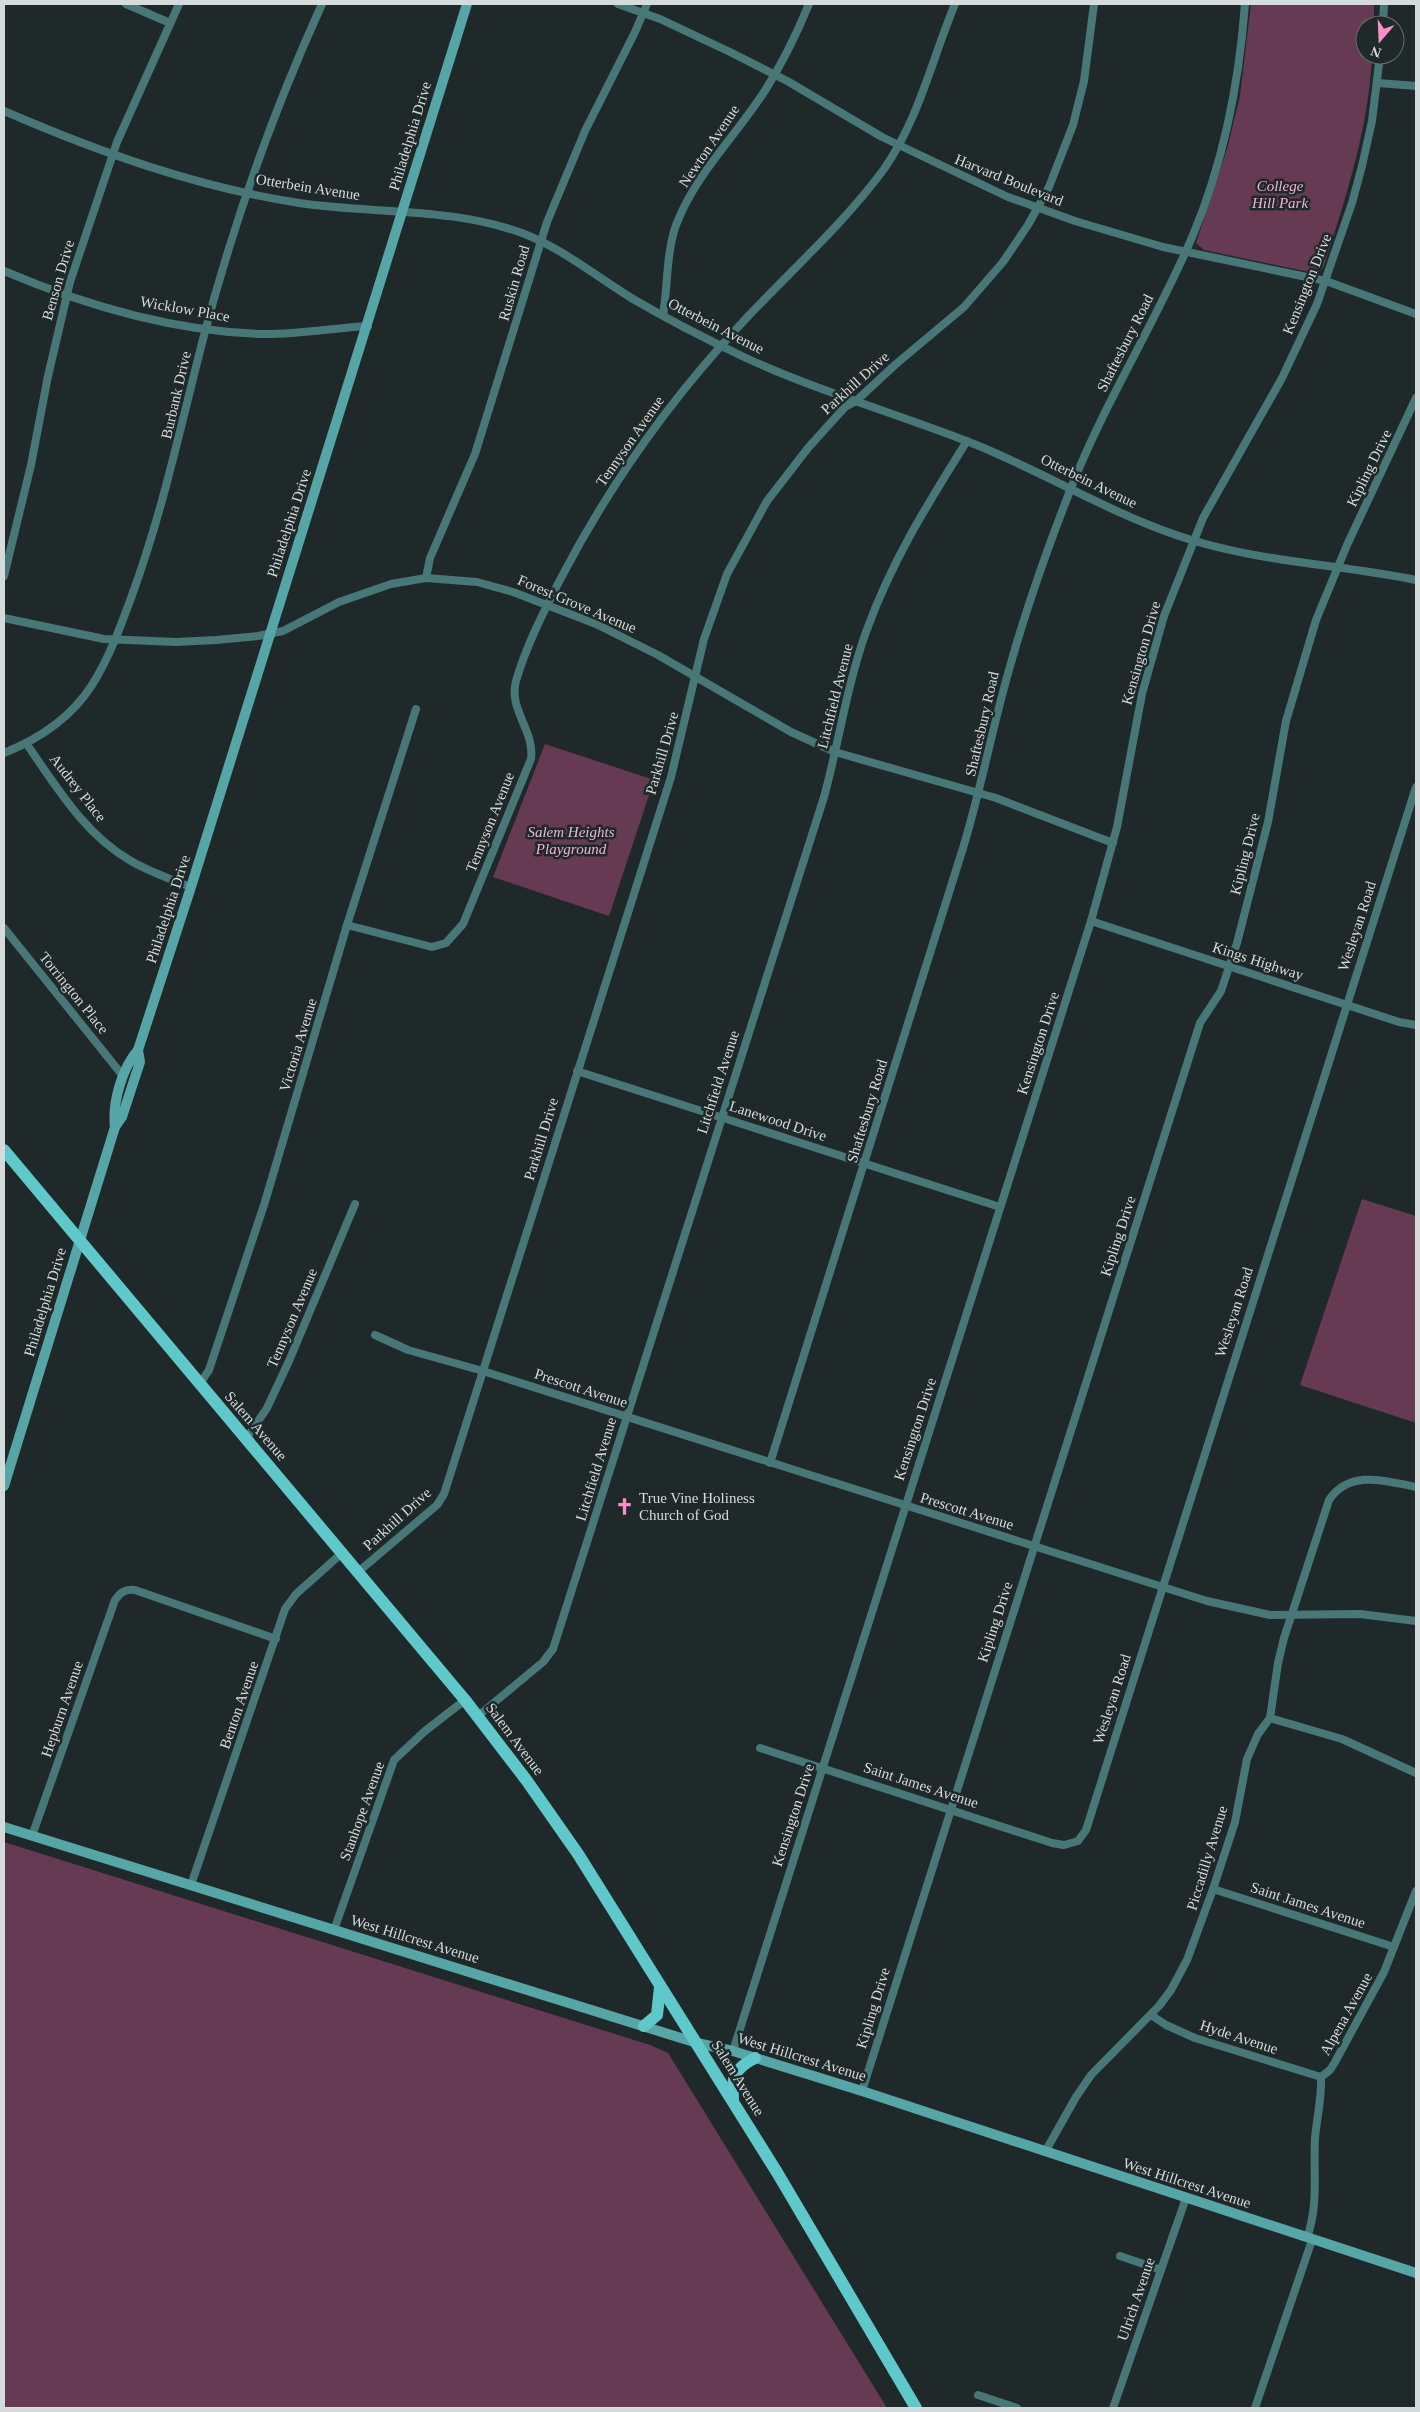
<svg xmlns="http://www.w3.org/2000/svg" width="1420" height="2412" viewBox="0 0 1420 2412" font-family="Georgia,serif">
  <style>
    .green { fill: #663a52 }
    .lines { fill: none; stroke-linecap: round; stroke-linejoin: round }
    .street { stroke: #487778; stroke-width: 8 }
    .secondary { stroke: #56a5a7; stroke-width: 10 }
    .primary { stroke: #5fc8cb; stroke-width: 12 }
    .labels { text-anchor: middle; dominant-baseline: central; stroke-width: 5; stroke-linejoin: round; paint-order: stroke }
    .street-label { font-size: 15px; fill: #d5dadb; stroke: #202929 }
    .park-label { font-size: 15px; font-style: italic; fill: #f3b2d4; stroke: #202929 }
    .poi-label { font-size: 15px; fill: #d5dadb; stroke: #202929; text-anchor: start }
  </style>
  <rect width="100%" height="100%" fill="#202929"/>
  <!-- green -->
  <g class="green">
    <path d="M1251,4H1374V25H1365V55H1372C1369,127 1346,197 1324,266L1319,272L1314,273L1204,250L1196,243L1227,149L1240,96Z"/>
    <path d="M545,744L654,780L609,916L493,877Z"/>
    <path d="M1362,1199L1416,1216V1423L1300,1385Z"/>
    <path d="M4,1842L650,2045L668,2053L887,2408H4Z"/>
  </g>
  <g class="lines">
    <!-- street -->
    <g class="street">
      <path d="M126,4L170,23"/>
      <path d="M618,4L660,19L730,52L789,82L882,137L1008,197L1075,221L1163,247L1326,281L1416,314"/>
      <path d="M1383,25L1384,4"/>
      <path d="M1378,83L1416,86"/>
      <path d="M4,111C99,152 196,187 299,203C374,214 450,207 522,233C562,248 597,277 633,299C669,320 708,340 746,358C822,393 902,415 979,446C1047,474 1110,513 1179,536C1255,562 1338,564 1416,580"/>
      <path d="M4,271C84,305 173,331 261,334C297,335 332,328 368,326"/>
      <path d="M663,315C668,285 666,254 676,225C696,173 737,135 766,89C783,62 797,33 809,4"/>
      <path d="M4,576L31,465L48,376L70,282L117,142L179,4"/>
      <path d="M426,578L430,558L475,454L547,222L585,131L635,32L647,4"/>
      <path d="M4,618L104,639L176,642L216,640L258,636L283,631L339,602L391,584L426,578L477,582L513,592L596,624L658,655L791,732L835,752L996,798L1113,843"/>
      <path d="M26,743C56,786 84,834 131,861C150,872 170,879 191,887"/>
      <path d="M4,753C39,739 71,718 92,685C109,658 120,628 131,598C162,514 180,429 202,343C232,227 272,114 322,4"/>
      <path d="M1091,921L1399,1022L1416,1025"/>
      <path d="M347,925L432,947L446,943L463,924L531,759C535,731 508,709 516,681C526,646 544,611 561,578C609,486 669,401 740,325C788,273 842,226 884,169C919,119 932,59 955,4"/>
      <path d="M4,928L123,1076"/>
      <path d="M577,1071L1000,1207"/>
      <path d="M375,1335L408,1350L483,1371L1207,1601L1270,1615L1360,1614L1416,1621"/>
      <path d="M199,1385L209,1370L264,1205L347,925L416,709"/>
      <path d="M246,1439L267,1408L289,1361L355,1204"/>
      <path d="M770,1463L963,848C981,789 992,729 1009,670C1027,605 1050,541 1075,478C1109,395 1158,318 1193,235C1224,161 1239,83 1245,4"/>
      <path d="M358,1572L437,1505L444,1494L671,777L704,639L727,574L767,501L808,448L845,407L856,401L896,364L964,307L1003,262L1028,225L1049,187L1073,125L1084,81L1094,4"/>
      <path d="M478,1716L543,1662L553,1649L824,797C839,742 847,685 866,632C892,560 927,505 967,441"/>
      <path d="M1270,1718L1342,1739L1416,1773"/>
      <path d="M760,1748L1052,1843L1064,1845L1078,1841L1086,1830L1416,787"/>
      <path d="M32,1836L115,1600C121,1592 125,1589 135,1590L276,1639"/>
      <path d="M191,1885L285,1609L296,1594L342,1553"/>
      <path d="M1213,1889L1394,1947"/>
      <path d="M334,1930L394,1760L425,1731L465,1700"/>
      <path d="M1151,2015L1166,2025L1195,2038L1321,2077"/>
      <path d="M733,2051L1091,921L1117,827L1142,694L1164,616L1203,518L1282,378L1317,304L1352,203L1362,166L1372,121L1380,55"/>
      <path d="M1321,2077L1330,2070L1335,2062L1384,1972L1416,1891"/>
      <path d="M862,2091L1200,1023L1221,991L1237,943L1268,822L1286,721L1316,620L1347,545L1416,398"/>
      <path d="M1045,2152L1076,2097L1091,2075L1159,2006L1171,1990L1187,1960L1213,1889L1235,1822L1247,1759L1258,1734L1270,1718L1278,1663L1284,1638L1329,1500C1350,1469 1386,1481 1416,1487"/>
      <path d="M1307,2238C1319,2203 1313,2174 1315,2138C1317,2117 1322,2097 1321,2077"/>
      <path d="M1120,2256L1161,2270"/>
      <path d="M978,2395L1017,2408"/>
      <path d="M1113,2408L1186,2198"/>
      <path d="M1255,2408L1312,2240"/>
    </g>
    <!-- secondary -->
    <g class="secondary">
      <path d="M115,1127C112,1103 122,1068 138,1050L191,887L467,4"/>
      <path d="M4,1486L115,1127L122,1117L140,1062L138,1050"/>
      <path d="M4,1827L697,2043L733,2051L862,2091L1416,2273"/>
    </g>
    <!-- primary -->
    <g class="primary">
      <path d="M4,1150L465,1700L527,1781L578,1854L778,2174L916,2408"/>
      <path d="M644,2026L657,2015L660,1987"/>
      <path d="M733,2101C732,2078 733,2069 755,2058"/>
    </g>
  </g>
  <!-- icons -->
  <defs>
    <symbol id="church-bare" viewBox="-9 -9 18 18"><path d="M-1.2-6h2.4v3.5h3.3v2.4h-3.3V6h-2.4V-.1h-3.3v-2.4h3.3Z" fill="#f98fca" stroke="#202929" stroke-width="2.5" paint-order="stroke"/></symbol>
  </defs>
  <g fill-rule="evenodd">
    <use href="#church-bare" x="612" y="1494" width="25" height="25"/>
  </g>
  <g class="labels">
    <!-- street labels -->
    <g class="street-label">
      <text transform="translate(410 136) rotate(-73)">Philadelphia Drive</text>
      <text transform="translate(709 146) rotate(-56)">Newton Avenue</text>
      <text transform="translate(1009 180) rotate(22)">Harvard Boulevard</text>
      <text transform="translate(308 187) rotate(9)">Otterbein Avenue</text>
      <text transform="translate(58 280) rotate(-74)">Benson Drive</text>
      <text transform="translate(514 283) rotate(-74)">Ruskin Road</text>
      <text transform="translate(1307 284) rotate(-68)">Kensington Drive</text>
      <text transform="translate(185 309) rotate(10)">Wicklow Place</text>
      <text transform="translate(716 326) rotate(27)">Otterbein Avenue</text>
      <text transform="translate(1125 343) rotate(-63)">Shaftesbury Road</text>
      <text transform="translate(855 383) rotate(-42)">Parkhill Drive</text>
      <text transform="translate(176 395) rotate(-77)">Burbank Drive</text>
      <text transform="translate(630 441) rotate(-55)">Tennyson Avenue</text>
      <text transform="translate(1369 468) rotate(-64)">Kipling Drive</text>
      <text transform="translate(1089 481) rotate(26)">Otterbein Avenue</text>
      <text transform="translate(289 523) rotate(-72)">Philadelphia Drive</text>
      <text transform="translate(577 604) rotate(23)">Forest Grove Avenue</text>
      <text transform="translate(1141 653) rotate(-74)">Kensington Drive</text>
      <text transform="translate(835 696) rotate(-76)">Litchfield Avenue</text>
      <text transform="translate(982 724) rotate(-77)">Shaftesbury Road</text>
      <text transform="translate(662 753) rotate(-74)">Parkhill Drive</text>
      <text transform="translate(78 788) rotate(52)">Audrey Place</text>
      <text transform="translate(490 822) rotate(-68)">Tennyson Avenue</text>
      <text transform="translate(1245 854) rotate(-76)">Kipling Drive</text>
      <text transform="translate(168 909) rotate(-72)">Philadelphia Drive</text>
      <text transform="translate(1357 926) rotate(-72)">Wesleyan Road</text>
      <text transform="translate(1258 961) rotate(18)">Kings Highway</text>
      <text transform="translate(74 993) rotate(51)">Torrington Place</text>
      <text transform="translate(1038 1043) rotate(-72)">Kensington Drive</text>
      <text transform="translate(298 1045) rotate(-73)">Victoria Avenue</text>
      <text transform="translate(718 1082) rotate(-72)">Litchfield Avenue</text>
      <text transform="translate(867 1111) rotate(-73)">Shaftesbury Road</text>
      <text transform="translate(778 1121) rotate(18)">Lanewood Drive</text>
      <text transform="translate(541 1139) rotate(-73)">Parkhill Drive</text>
      <text transform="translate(1118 1236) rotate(-72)">Kipling Drive</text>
      <text transform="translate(45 1302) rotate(-73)">Philadelphia Drive</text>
      <text transform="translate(1234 1312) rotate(-72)">Wesleyan Road</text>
      <text transform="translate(292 1318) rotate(-67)">Tennyson Avenue</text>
      <text transform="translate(581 1388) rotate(18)">Prescott Avenue</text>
      <text transform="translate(256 1426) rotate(49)">Salem Avenue</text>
      <text transform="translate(915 1429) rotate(-72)">Kensington Drive</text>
      <text transform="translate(596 1469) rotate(-73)">Litchfield Avenue</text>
      <text transform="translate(967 1511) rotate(17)">Prescott Avenue</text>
      <text transform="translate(397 1519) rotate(-42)">Parkhill Drive</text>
      <text transform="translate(995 1622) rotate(-72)">Kipling Drive</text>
      <text transform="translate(1112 1699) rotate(-72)">Wesleyan Road</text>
      <text transform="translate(239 1705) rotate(-71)">Benton Avenue</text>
      <text transform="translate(62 1709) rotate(-71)">Hepburn Avenue</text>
      <text transform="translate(515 1739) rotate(53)">Salem Avenue</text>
      <text transform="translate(921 1785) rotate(18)">Saint James Avenue</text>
      <text transform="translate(362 1811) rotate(-70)">Stanhope Avenue</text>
      <text transform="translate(793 1815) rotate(-72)">Kensington Drive</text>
      <text transform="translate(1207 1858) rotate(-73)">Piccadilly Avenue</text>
      <text transform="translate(1308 1905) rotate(18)">Saint James Avenue</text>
      <text transform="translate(415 1939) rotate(17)">West Hillcrest Avenue</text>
      <text transform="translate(873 2008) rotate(-73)">Kipling Drive</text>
      <text transform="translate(1346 2014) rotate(-61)">Alpena Avenue</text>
      <text transform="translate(1239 2037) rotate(18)">Hyde Avenue</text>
      <text transform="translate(802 2057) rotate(17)">West Hillcrest Avenue</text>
      <text transform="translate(738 2078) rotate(58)">Salem Avenue</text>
      <text transform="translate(1187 2183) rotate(18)">West Hillcrest Avenue</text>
      <text transform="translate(1136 2299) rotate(-71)">Ulrich Avenue</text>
    </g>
    <!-- park labels -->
    <g class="park-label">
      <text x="1280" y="186">College<tspan x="1280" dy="17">Hill Park</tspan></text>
      <text x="571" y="832">Salem Heights<tspan x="571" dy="17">Playground</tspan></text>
    </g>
    <!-- poi labels -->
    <g class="poi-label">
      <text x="639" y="1498">True Vine Holiness<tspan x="639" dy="17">Church of God</tspan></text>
    </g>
  </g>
  <!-- border -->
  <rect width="1420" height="2412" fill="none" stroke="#d5dadb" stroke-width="10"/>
  <!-- north arrow -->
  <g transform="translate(1380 40) rotate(199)"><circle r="24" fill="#202929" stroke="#687070"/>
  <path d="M0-4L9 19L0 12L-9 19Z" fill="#f98fca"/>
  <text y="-8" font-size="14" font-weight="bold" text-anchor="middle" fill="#d5dadb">N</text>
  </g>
</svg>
